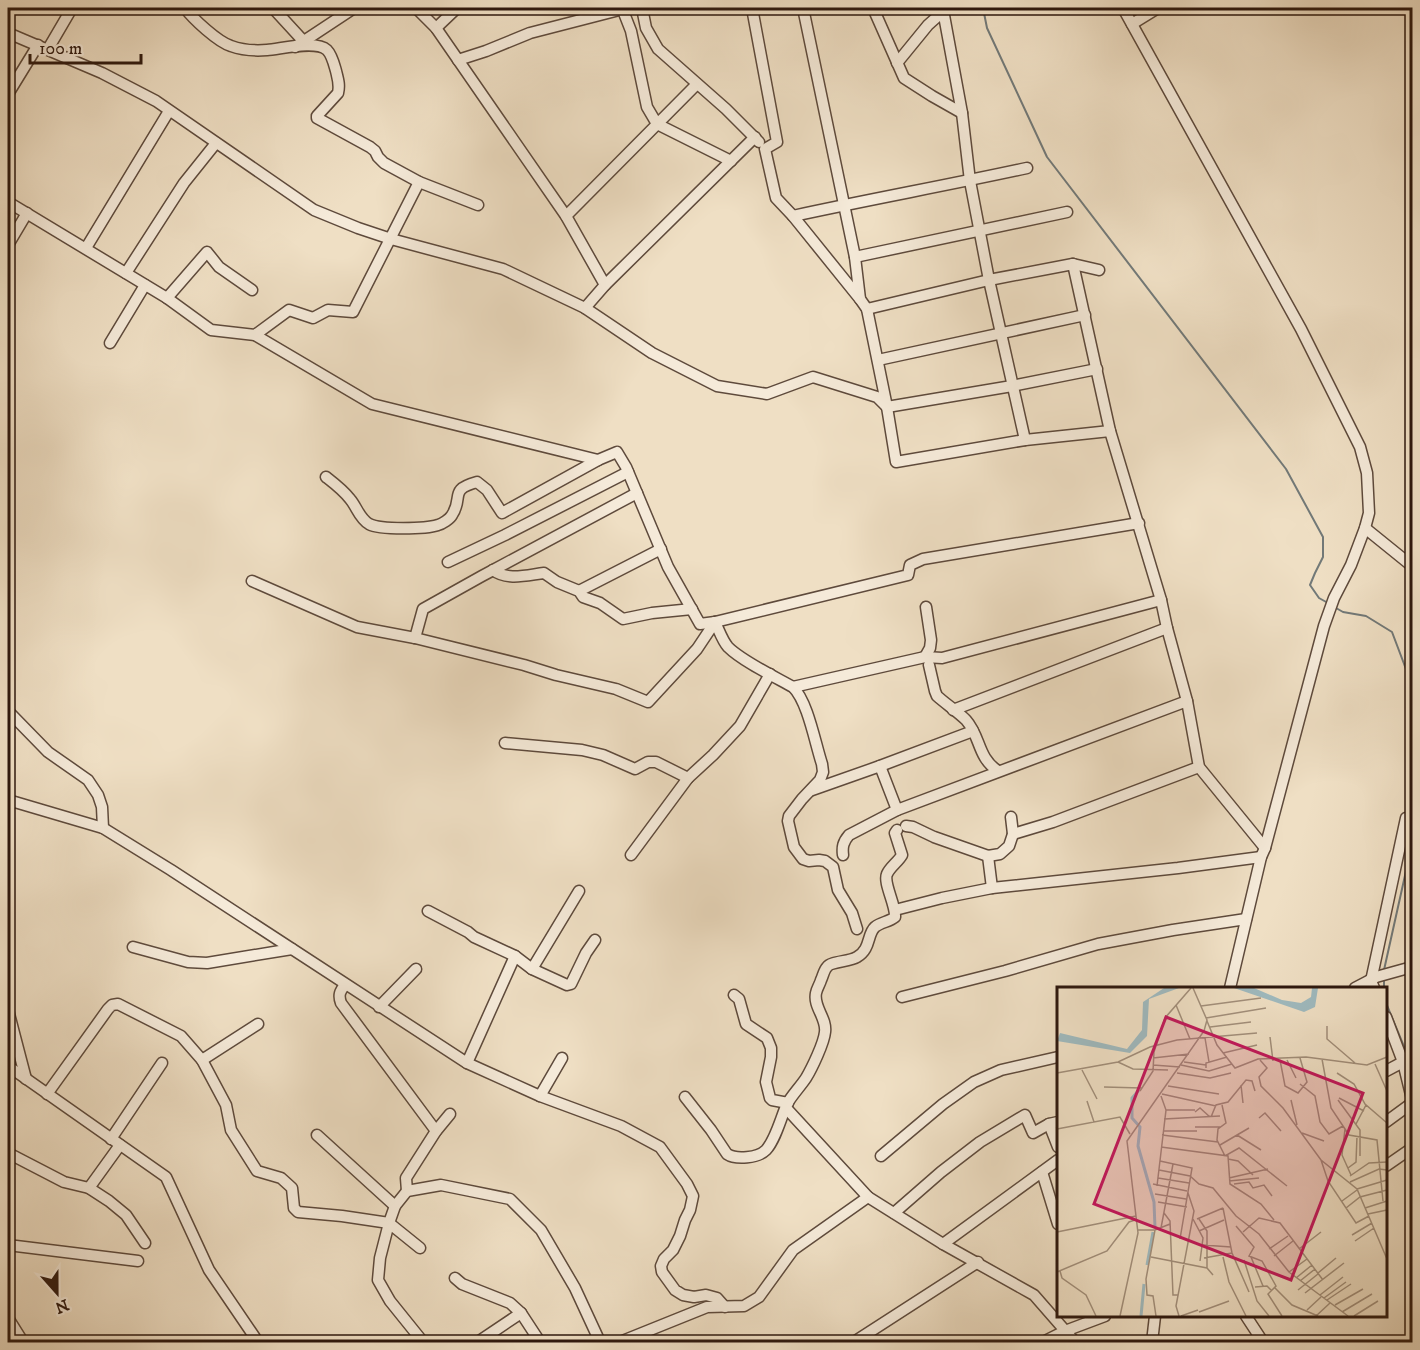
<svg xmlns="http://www.w3.org/2000/svg" width="1420" height="1350" viewBox="0 0 1420 1350" font-family="'IM FELL DW Pica',serif">
  <style>
    .lines { fill: none; stroke-linecap: round; stroke-linejoin: round }
    .stream { stroke: #727978; stroke-width: 2 }
    .minor-casing { stroke: #5e4a3c; stroke-width: 13 }
    .minor { stroke: #f5ead9; stroke-width: 10 }
    .inset-river { fill: none; stroke: #9fbabf; stroke-width: 3 }
    .inset-road { fill: none; stroke: #a28f7b; stroke-width: 1.5 }
    .view { fill: #c2185b; fill-opacity: 0.15; stroke: #c2185b; stroke-width: 3 }
    .inset-edge { fill: none; stroke: #2e180e; stroke-width: 3 }
  </style>
  <rect width="100%" height="100%" fill="#efdfc4"/>
  <filter id="stains"><feTurbulence type="fractalNoise" baseFrequency=".00333" numOctaves="4"/><feColorMatrix values="0 0 0 0 .2 0 0 0 0 .09 0 0 0 0 .02 0 0 0 .5 -.17"/></filter>
  <radialGradient id="worn" r=".72"><stop offset=".6" stop-color="#630" stop-opacity="0"/><stop offset="1" stop-color="#630" stop-opacity=".3"/></radialGradient>
  <g class="lines">
    <!-- stream -->
    <g class="stream">
      <path d="M983,8L987,28L1047,157L1286,469L1323,537V557L1315,573L1310,585L1319,598L1328,603"/>
      <path d="M1336,608L1343,612L1366,616L1392,632L1412,685"/>
      <path d="M1384,970L1412,844"/>
      <path d="M1384,988V978"/>
      <path d="M1386,1003L1412,1066"/>
    </g>
    <defs>
      <g id="minor">
        <path d="M185,8C193,19 218,42 231,46C242,50 255,51 267,50C281,49 316,40 327,50C332,55 334,64 336,71C338,79 340,85 338,93L317,116V118L370,147L375,151L378,157L384,163L419,182L478,205"/>
        <path d="M273,8L307,45"/>
        <path d="M416,8L436,28L566,216L605,285"/>
        <path d="M622,8L631,31L647,107L657,124L731,161"/>
        <path d="M642,8L646,28L658,49L726,109L759,142"/>
        <path d="M752,8L777,142L765,149L776,198L793,216L860,299"/>
        <path d="M803,8L855,257L860,299L867,309L887,407L896,462L1025,440L1110,431"/>
        <path d="M873,8L904,78L932,96L962,113"/>
        <path d="M1123,8L1301,329L1360,447L1367,473L1369,513L1365,528L1351,565L1334,598L1324,626L1265,848L1261,857L1230,988"/>
        <path d="M943,10L962,113L970,181L989,280L1025,440"/>
        <path d="M1132,24L1158,8"/>
        <path d="M436,28L457,8"/>
        <path d="M8,33L102,73L156,101L314,210L358,228L391,239L503,269L585,308L652,353L717,386L767,394L813,377L877,397L887,407L1012,386L1097,369"/>
        <path d="M295,47L354,8"/>
        <path d="M48,49L72,8"/>
        <path d="M458,60L486,51L530,33L627,8"/>
        <path d="M897,63L928,25L947,8"/>
        <path d="M8,94L38,45"/>
        <path d="M8,202L167,298L211,330L255,335L289,310L313,318L328,310L353,312L419,182"/>
        <path d="M566,216L697,84"/>
        <path d="M793,216C871,199 949,185 1027,168"/>
        <path d="M8,245L27,213"/>
        <path d="M86,248L169,111"/>
        <path d="M855,257L1067,212"/>
        <path d="M1073,264L1110,431L1161,600L1167,628L1187,701L1199,767L1265,848"/>
        <path d="M126,273L184,183L216,143"/>
        <path d="M167,298L207,252L219,267L252,290"/>
        <path d="M585,308L605,285L755,137"/>
        <path d="M867,309L989,280L1073,264L1099,270"/>
        <path d="M255,335L372,404L598,460L617,452L626,467L668,567L700,624L715,622L908,575L910,565L923,559L1139,523"/>
        <path d="M110,343L145,285"/>
        <path d="M878,360L1085,315"/>
        <path d="M326,477C335,484 343,490 350,499C357,507 359,518 369,524C380,530 426,529 438,525C442,524 450,519 452,515C464,497 448,490 477,482L487,490L502,513L598,460"/>
        <path d="M1365,528L1412,566"/>
        <path d="M448,562L505,535L628,472"/>
        <path d="M493,570C507,581 527,575 544,573L557,582L579,591L583,597L600,603L623,619L652,613L692,609"/>
        <path d="M252,581L357,627L415,638L524,665L556,675L616,689L648,702L697,649L715,622"/>
        <path d="M579,591L661,549"/>
        <path d="M715,622C719,630 722,640 728,647C742,661 775,677 793,687C808,702 815,743 822,764L823,772L820,780L802,799L789,816L788,821L794,847L803,859L809,861L819,860L825,861L833,867L838,890L852,913L857,929"/>
        <path d="M415,638L423,609L482,576L637,493"/>
        <path d="M925,657L930,648L931,640L926,607"/>
        <path d="M929,665L935,691L937,696C946,704 958,712 966,720C981,737 977,757 998,771"/>
        <path d="M793,687L925,657L942,658L1161,600"/>
        <path d="M953,710L1167,628"/>
        <path d="M8,711L48,752L88,780L98,795L102,807L103,828"/>
        <path d="M505,743L582,750L603,755L635,769L648,762H656L688,778"/>
        <path d="M880,766L897,810"/>
        <path d="M812,790L880,766L973,731"/>
        <path d="M8,800L103,828L171,870L467,1063L540,1096L621,1126L660,1147L687,1184L693,1196L690,1210L685,1220L680,1236L673,1250L664,1259L661,1266L662,1272L675,1290L683,1295L694,1297L706,1295L717,1298L725,1307"/>
        <path d="M906,826L913,827L934,837L988,856L1000,854L1009,846L1013,834L1011,817"/>
        <path d="M1013,834L1053,822L1199,767"/>
        <path d="M631,855L688,778L713,755L740,726L770,674"/>
        <path d="M843,855C842,847 843,842 849,835L897,810L1187,701"/>
        <path d="M988,856L992,888"/>
        <path d="M895,910L942,898L992,888L1178,868L1261,857"/>
        <path d="M428,911L468,932L474,937L515,956L532,969L567,985L571,984L586,953L595,940"/>
        <path d="M133,947L188,962L207,963L292,949"/>
        <path d="M532,969L579,891"/>
        <path d="M345,985C340,991 338,995 341,1003L436,1131"/>
        <path d="M1355,988L1376,977L1412,967"/>
        <path d="M1374,988L1371,981L1406,818"/>
        <path d="M734,995L739,999L746,1024L767,1038L771,1048V1057L766,1082L770,1098L772,1100L788,1103"/>
        <path d="M902,997L1005,971L1098,944L1173,930L1246,919"/>
        <path d="M379,1007L416,969"/>
        <path d="M8,1010L26,1079"/>
        <path d="M1386,1017L1403,1062L1412,1099"/>
        <path d="M202,1060L258,1024"/>
        <path d="M467,1063L515,956"/>
        <path d="M8,1066L166,1177L209,1270L258,1342"/>
        <path d="M1386,1071L1403,1062"/>
        <path d="M47,1094L108,1009L112,1005L118,1004L181,1036L202,1060L226,1105L231,1130L257,1171L281,1178L292,1188L294,1208L298,1212L342,1216L389,1223L420,1248"/>
        <path d="M540,1096L562,1058"/>
        <path d="M685,1097L711,1130L727,1154C736,1160 758,1158 766,1150C776,1139 781,1117 787,1104C792,1095 800,1087 806,1078C812,1068 824,1043 825,1032C827,1018 813,1007 816,993C817,988 820,984 821,980C823,976 824,970 827,967C831,961 849,962 857,957C871,949 867,934 875,927C881,922 889,922 895,917C896,905 883,883 887,874C890,867 898,862 902,855L895,833L897,830"/>
        <path d="M786,1108L868,1197"/>
        <path d="M1386,1122L1412,1103"/>
        <path d="M1049,1124L1058,1147"/>
        <path d="M317,1135L395,1206"/>
        <path d="M111,1139L162,1063"/>
        <path d="M8,1153L64,1182L89,1188L109,1201L126,1215L145,1243"/>
        <path d="M881,1156L943,1104L974,1082L1001,1070L1058,1057"/>
        <path d="M1386,1166L1412,1148"/>
        <path d="M1042,1172L1058,1224"/>
        <path d="M89,1188L120,1145"/>
        <path d="M407,1191L406,1178L436,1131L450,1114"/>
        <path d="M894,1213L941,1172L980,1142L1025,1115L1033,1133L1049,1124L1058,1122"/>
        <path d="M943,1244L1058,1160"/>
        <path d="M8,1245L138,1261"/>
        <path d="M455,1278L462,1284L510,1303L521,1313L540,1342"/>
        <path d="M1246,1316L1263,1342"/>
        <path d="M8,1318L23,1342"/>
        <path d="M423,1342L390,1301L378,1280L380,1258L389,1223L395,1206L407,1191L441,1185L510,1199L541,1230L575,1288L600,1342"/>
        <path d="M478,1342L521,1313"/>
        <path d="M620,1342L707,1307L744,1306L759,1297L793,1250L868,1197L943,1244L1034,1295L1075,1342"/>
        <path d="M854,1342L978,1262"/>
        <path d="M1043,1342L1065,1331L1105,1316"/>
        <path d="M1152,1342L1155,1316"/>
      </g>
    </defs>
    <!-- minor casing -->
    <use href="#minor" class="minor-casing"/>
    <!-- minor -->
    <use href="#minor" class="minor"/>
  </g>
  <!-- overview -->
  <g transform="translate(1057 987)">
    <rect width="330" height="330" fill="#efdfc4"/>
    <path d="M107,1H122L92,12L90,49L73,66L0,54L3,46L70,62L85,43L86,15ZM177,1H197L225,13L244,16L254,10L255,1H261L258,20L247,25Z" fill="#9fbabf"/>
    <path class="inset-river" d="M82,103L75,111V131L83,140L81,159L97,215L98,241M90,278L96,245M84,329L87,297"/>
    <path class="inset-road" d="M119,18L133,52M144,19L204,11M149,31L209,21M150,34L160,58L178,81L201,72L249,70L310,78L330,70M270,39V52L298,76M153,40L194,35M213,50L216,74M148,51L152,75M166,66L200,58M96,71L132,67M265,72L274,121L292,148L320,153L326,214M203,73L210,81L202,90L204,99L226,121L264,173L300,202L330,272M223,73L228,99L241,106L250,95L243,71M230,73L239,91M61,75L76,82L111,83M127,75L149,78M318,77L330,104M96,78L123,80M124,78L152,84L175,77M149,81V76L170,70M25,83L40,112M0,86L61,75L93,60L120,53L200,46M120,86L153,91L174,86M280,86L297,97L308,117L330,136M243,97L258,109L263,135L272,147L286,139M184,98L186,116M111,99L162,107M47,100L85,101M83,104L96,84L97,65L108,31L134,1M105,107L159,119M282,111L307,124M234,113L240,138M281,113L303,143V169M30,114L37,135M165,118L169,136L161,142L160,153L168,169L182,161L230,199M109,123H138M138,125L143,121L153,130M154,130L159,118L171,115L189,93L195,94L198,104M202,131L208,126L224,144M107,132L163,129M299,137L309,118M138,140H164M0,142L63,130L73,147M288,142L285,168L294,188M106,144H140M245,146L267,154M105,148L161,155M180,148L204,163M163,158L192,141M104,160L171,169L173,197L204,217L217,233M171,172L181,174L196,188M264,173L271,194L299,236L312,229M103,174L135,181L123,252M291,181L299,175L300,149M102,183L133,189L142,197L156,201L179,229L202,247L232,285L291,329M293,189L312,176L330,175M101,191L132,196M172,191L211,182M172,194L202,191M293,195L322,182L330,183M96,197L130,204M177,197L192,195L196,201L207,198L215,209M100,199L109,123L104,109M300,202L330,193M98,207L129,212M285,214L300,203M101,215L130,220M166,221L175,266L192,305M289,221L303,210L330,203M308,221L330,214M107,226L113,234L116,308H121M311,227L330,223M136,232L146,251L143,274M140,232L166,221M142,232L150,244V281M179,239L197,260L192,269L205,274L219,299L211,307L225,329M104,241L116,177M80,243H98L113,237M98,243L89,292L90,308L96,309L99,329M142,244L167,233M0,245L79,229M186,245L202,231L223,236L266,293M295,248L315,236M298,254L317,241M146,258L174,260M212,262L231,249M242,262L264,245M217,269L236,254M94,270L150,281L156,288M166,270L172,295L189,329M194,270L206,299M147,271L175,266M187,273L200,314L212,329M3,284L5,291L29,308L39,329M0,285L50,264L72,235L78,233M232,285L250,272M261,286L279,271M239,291L255,278M243,294L258,282M198,300L210,299L215,304M218,301L235,318L261,329M241,303L261,287M248,306L287,276M263,308L286,290M267,311L289,295M270,313L294,297M278,318L306,302M250,323L264,310M142,325L172,314M285,325L315,307M63,329L81,246L70,154L147,44L150,33L136,1M122,329L119,319L137,224L131,206M124,329L141,323M259,329L273,316M297,329L321,314"/>
    <path class="view" d="M109,30L306,106L234,293L37,217Z"/>
    <rect width="330" height="330" class="inset-edge"/>
  </g>
  <!-- margin -->
  <rect width="1420" height="1350" fill="none" stroke="#efdfc4" stroke-width="30"/>
  <rect x="9" y="9" width="1402" height="1332" fill="none" stroke="#2e180e" stroke-width="3"/>
  <rect x="15" y="15" width="1390" height="1320" fill="none" stroke="#2e180e" stroke-width="1.5"/>
  <!-- north arrow -->
  <g transform="translate(57 1293) rotate(159)" stroke="#f5ead9" stroke-width="4.5" paint-order="stroke">
  <path d="M0-4.5L10 22L0 15L-10 22Z" fill="#2e180e"/>
  <text y="-9" font-size="16" font-weight="bold" text-anchor="middle" fill="#2e180e">N</text>
  </g>
  <!-- scale -->
  <path d="M30 54v9h111v-9" fill="none" stroke="#2e180e" stroke-width="3"/>
  <text x="39" y="54" font-size="18" fill="#2e180e" stroke="#f5ead9" stroke-width="4.5" paint-order="stroke">100 m</text>
  <rect width="100%" height="100%" filter="url(#stains)"/>
  <rect width="100%" height="100%" fill="url(#worn)"/>
</svg>
